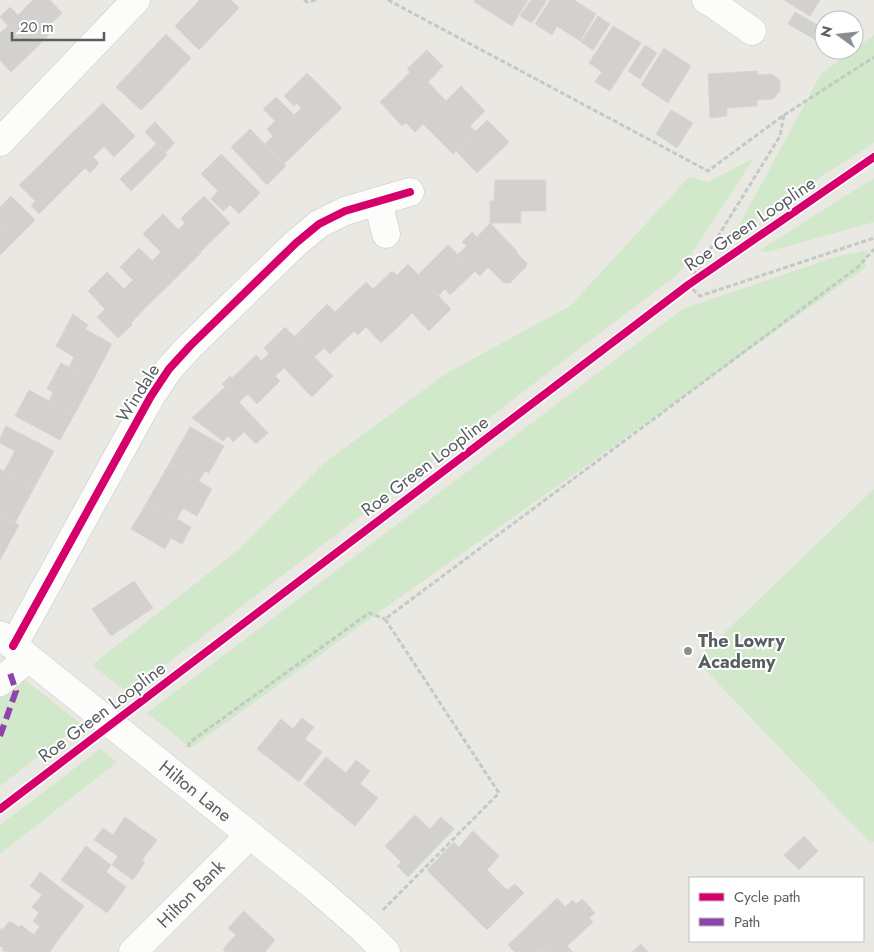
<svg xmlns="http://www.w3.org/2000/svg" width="874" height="952" viewBox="0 0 874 952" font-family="Jost,sans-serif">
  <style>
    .green { fill: #d1e8cb }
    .building { fill: #d2d1cd; stroke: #d9d6d2 }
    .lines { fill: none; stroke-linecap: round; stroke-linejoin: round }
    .street-casing { stroke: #c7c7c7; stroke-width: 29 }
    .secondary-casing { stroke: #c7c7c6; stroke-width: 29 }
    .path { stroke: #c2cac5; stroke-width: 3; stroke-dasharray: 5 2.5; stroke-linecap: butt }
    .street { stroke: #fcfcfb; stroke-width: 28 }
    .secondary { stroke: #fcfcfb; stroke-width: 28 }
    .quiet { stroke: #8e44ad; stroke-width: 6; stroke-dasharray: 12 6; stroke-linecap: butt }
    .cycleway-casing { stroke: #fff; stroke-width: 11 }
    .cycleway { stroke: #d6006c; stroke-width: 8 }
    .poi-dot { fill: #8b8e8f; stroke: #fff; stroke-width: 2 }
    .labels { text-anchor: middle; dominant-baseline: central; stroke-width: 4; stroke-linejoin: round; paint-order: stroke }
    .street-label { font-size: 18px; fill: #585e62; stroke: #fff }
    .poi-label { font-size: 18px; font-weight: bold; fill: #585e62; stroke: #fff; text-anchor: start }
  </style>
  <rect width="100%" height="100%" fill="#eae8e2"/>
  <!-- green -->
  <g class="green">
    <path d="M874,35V143L736,231L821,74Z"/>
    <path d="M754,158L679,273L128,693L92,665L239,549L324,463L447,373L570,306L689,177L708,182Z"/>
    <path d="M874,178V222L767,252L760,250Z"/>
    <path d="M867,250L865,268L371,618L191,748L147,713L683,309L835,257Z"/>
    <path d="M874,489V841L871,844L696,660Z"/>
    <path d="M24,679L81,724L0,786V698Z"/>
    <path d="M100,749L117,762L0,854V825Z"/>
  </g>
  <!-- building -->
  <g class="building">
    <path d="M33,0H50L62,13L51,24L55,28L33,51L0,17L10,7L18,15Z"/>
    <path d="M199,0H231L239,8L219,29L195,5Z"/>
    <path d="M475,0H528L512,26L474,2Z"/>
    <path d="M531,0H547L532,23L520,16Z"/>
    <path d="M550,0H574L596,14L580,41L557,26L552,35L535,24Z"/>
    <path d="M784,0H820L810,16Z"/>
    <path d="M195,5L219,29L199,50L175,26Z"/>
    <path d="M795,12L821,27L814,39L788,24Z"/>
    <path d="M598,16L610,24L593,50L581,42Z"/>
    <path d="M8,26L33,51L11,72L0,60V33Z"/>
    <path d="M613,26L641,43L610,91L595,82L602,72L589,63Z"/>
    <path d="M166,34L191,58L161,90L136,66Z"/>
    <path d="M645,45L657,53L640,79L628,71Z"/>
    <path d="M664,48L691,66L668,103L641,85Z"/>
    <path d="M427,50L443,66L428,82L446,101L415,132L406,123L402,126L380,102L410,72L407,69Z"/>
    <path d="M136,66L161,90L141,110L116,87Z"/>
    <path d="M757,71L758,75L772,74L780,80V91L773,99L757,100V106L727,108V116L710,118L708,74Z"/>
    <path d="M307,73L342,108L314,135L294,115L301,108L297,103L294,106L284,96Z"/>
    <path d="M461,86L485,111L470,126L475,131L453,154L423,124Z"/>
    <path d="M276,97L314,135L284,164L265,144L273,136L267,129L275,121L263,109Z"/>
    <path d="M103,103L135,136L114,157L104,146L93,157L71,134Z"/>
    <path d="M671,110L693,123L677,148L656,134Z"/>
    <path d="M487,120L509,142L477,173L456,151Z"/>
    <path d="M155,122L175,143L165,153L145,132Z"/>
    <path d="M250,129L286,166L267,185L231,147Z"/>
    <path d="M71,134L99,163L90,173L85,168L64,189L40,165Z"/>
    <path d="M156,144L167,155L131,191L120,179Z"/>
    <path d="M221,154L260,193L239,214L230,205L223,211L211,199L218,191L201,174Z"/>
    <path d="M40,165L64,189L39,214L31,206L35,201L19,185Z"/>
    <path d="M495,180H546V211H521V223H490V201H494Z"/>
    <path d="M11,196L35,220L14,241L0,227V207Z"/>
    <path d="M204,196L230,223L200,252L178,230L185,223L181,218Z"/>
    <path d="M163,214L201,253L173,281L152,261L161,252L143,234Z"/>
    <path d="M490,223L517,251L516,252L527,263L526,267L510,283H504L488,267L480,276L458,254L467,246L462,242L472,232L477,237Z"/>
    <path d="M0,227L14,241L0,255Z"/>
    <path d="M448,245L475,271L450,295L445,289L438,296L418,275Z"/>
    <path d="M139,248L173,281L144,309L124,289L133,280L120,267Z"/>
    <path d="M408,264L451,309L429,331L412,313L404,321L373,289L392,271L397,275Z"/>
    <path d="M107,272L144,309L131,323L132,325L118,338L97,317L105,309L88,291Z"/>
    <path d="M366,282L404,321L381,343L366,327L358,335L335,312Z"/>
    <path d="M327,304L354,331L330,354L324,348L314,357L295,336Z"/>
    <path d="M73,314L88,325L85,329L112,344L93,380L69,367L74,357L56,346Z"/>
    <path d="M285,327L333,376L312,397L284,368L275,376L261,361L269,354L264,348Z"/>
    <path d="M256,355L280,381L257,404L248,394L239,402L222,384L230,376L232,378Z"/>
    <path d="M61,363L93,380L74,415L49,401L53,392L47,389Z"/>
    <path d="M225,387L268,433L256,444L244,432L233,442L228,436L223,441L192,418Z"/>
    <path d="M29,390L74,415L60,440L15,416Z"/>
    <path d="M6,426L54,451L34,488L4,471L15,451L0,443V438Z"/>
    <path d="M190,427L224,446L209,473L205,471L199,481L169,464Z"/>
    <path d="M169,464L212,489L197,516L183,508L177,519L147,502Z"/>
    <path d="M0,469L34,488L15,523L0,515Z"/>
    <path d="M147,502L191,527L182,544L171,538L165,549L131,529Z"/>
    <path d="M0,515L19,525L0,560Z"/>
    <path d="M134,581L153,608L111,636L92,609Z"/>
    <path d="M302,718L314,727L305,739L322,752L299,782L257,749L281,719L293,729Z"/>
    <path d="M326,757L346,773L356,760L370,771L360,784L378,798L355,826L304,784Z"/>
    <path d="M415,815L430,829L441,817L454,829L408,877L397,866L401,862L385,846Z"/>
    <path d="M125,817L157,840L142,860L145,862L133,880L112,865L118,856L94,840L103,828L113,835Z"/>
    <path d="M473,831L499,856L487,870L495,878L465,908L427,870L454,842L459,847Z"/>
    <path d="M804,836L818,851L799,870L784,855Z"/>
    <path d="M86,846L111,865L106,872L126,887L107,913L61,880Z"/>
    <path d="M40,872L84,906L58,940L33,921L39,913L32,907L42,895L30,886Z"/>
    <path d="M495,878L507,890L515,884L524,893L487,930L465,908Z"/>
    <path d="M557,898L565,907L573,900L576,904L582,899L588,905L539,952H515L508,945Z"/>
    <path d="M588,905L595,913L589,918L593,922L567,946L573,952H539Z"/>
    <path d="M244,911L275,940L265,952H225L223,949L236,935L228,928Z"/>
    <path d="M10,921L19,927L21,925L34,935L40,926L58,940L50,952H5L2,950L3,948L0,946V929H3Z"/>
    <path d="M641,944L648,952H632Z"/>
  </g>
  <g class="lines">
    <defs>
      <g id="street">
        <path d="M706,0L715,5L752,31"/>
        <path d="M0,142L136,0"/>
        <path d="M378,201L386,234"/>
        <path d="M13,646L151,396L169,369L190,346L296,243L319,224L345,211L410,192"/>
        <path d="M0,682L28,658"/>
        <path id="s1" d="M133,952L250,835"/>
      </g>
      <g id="secondary">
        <path id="s2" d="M0,635L310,883L364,930L386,952"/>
      </g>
    </defs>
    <!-- street casing -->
    <use href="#street" class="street-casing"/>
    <!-- secondary casing -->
    <use href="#secondary" class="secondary-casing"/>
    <!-- path -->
    <g class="path">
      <path d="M304,0L307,2L316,0"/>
      <path d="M388,0L708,171L784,115L780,136L688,285L700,296L874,238"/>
      <path d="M784,115L874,57"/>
      <path d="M188,747L190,742L369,613L385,619"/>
      <path d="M383,910L499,793L385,619L858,267L874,249"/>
    </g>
    <!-- street -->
    <use href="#street" class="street"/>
    <!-- secondary -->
    <use href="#secondary" class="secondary"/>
    <!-- quiet -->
    <path class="quiet" d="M0,736L16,691L10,673"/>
    <defs>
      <g id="cycleway">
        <path d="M13,646L151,396L169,369L190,346L296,243L319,224L345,211L410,192"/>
        <path d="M0,809L688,285L874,157"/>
      </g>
    </defs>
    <!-- cycleway casing -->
    <use href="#cycleway" class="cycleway-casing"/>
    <!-- cycleway -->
    <use href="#cycleway" class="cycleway"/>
  </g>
  <!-- markers -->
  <circle class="poi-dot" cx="688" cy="651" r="5"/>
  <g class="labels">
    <!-- street labels -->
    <g class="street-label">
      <text transform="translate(750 224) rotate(-34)">Roe Green Loopline</text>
      <text transform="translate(138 393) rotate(-58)">Windale</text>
      <text transform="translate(425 466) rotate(-37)">Roe Green Loopline</text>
      <text transform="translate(102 712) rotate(-37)">Roe Green Loopline</text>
      <text stroke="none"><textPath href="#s2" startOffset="250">Hilton Lane</textPath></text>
      <text stroke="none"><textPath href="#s1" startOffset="82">Hilton Bank</textPath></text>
    </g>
    <!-- poi labels -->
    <g class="poi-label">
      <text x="698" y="641">The Lowry<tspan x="698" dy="21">Academy</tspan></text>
    </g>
  </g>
  <!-- legend -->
  <rect x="689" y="877" width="175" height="65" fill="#ffffff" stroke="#bcbfc0"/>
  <rect x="699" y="893" width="25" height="8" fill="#d6006c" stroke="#bcbfc0"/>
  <text x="734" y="902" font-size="15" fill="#585e62">Cycle path</text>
  <rect x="699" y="918" width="25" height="8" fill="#8e44ad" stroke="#bcbfc0"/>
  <text x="734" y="927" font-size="15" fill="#585e62">Path</text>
  <!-- north arrow -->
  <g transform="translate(839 35) rotate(285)"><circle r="24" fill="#ffffff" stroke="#bcbfc0"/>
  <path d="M0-4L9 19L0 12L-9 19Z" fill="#8b8e8f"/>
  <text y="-8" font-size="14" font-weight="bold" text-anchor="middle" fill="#585e62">N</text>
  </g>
  <!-- scale -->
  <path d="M12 32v8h92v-8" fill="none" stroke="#585e62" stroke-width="2.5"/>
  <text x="20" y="32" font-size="15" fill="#585e62" stroke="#ffffff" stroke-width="4" paint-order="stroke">20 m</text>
</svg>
